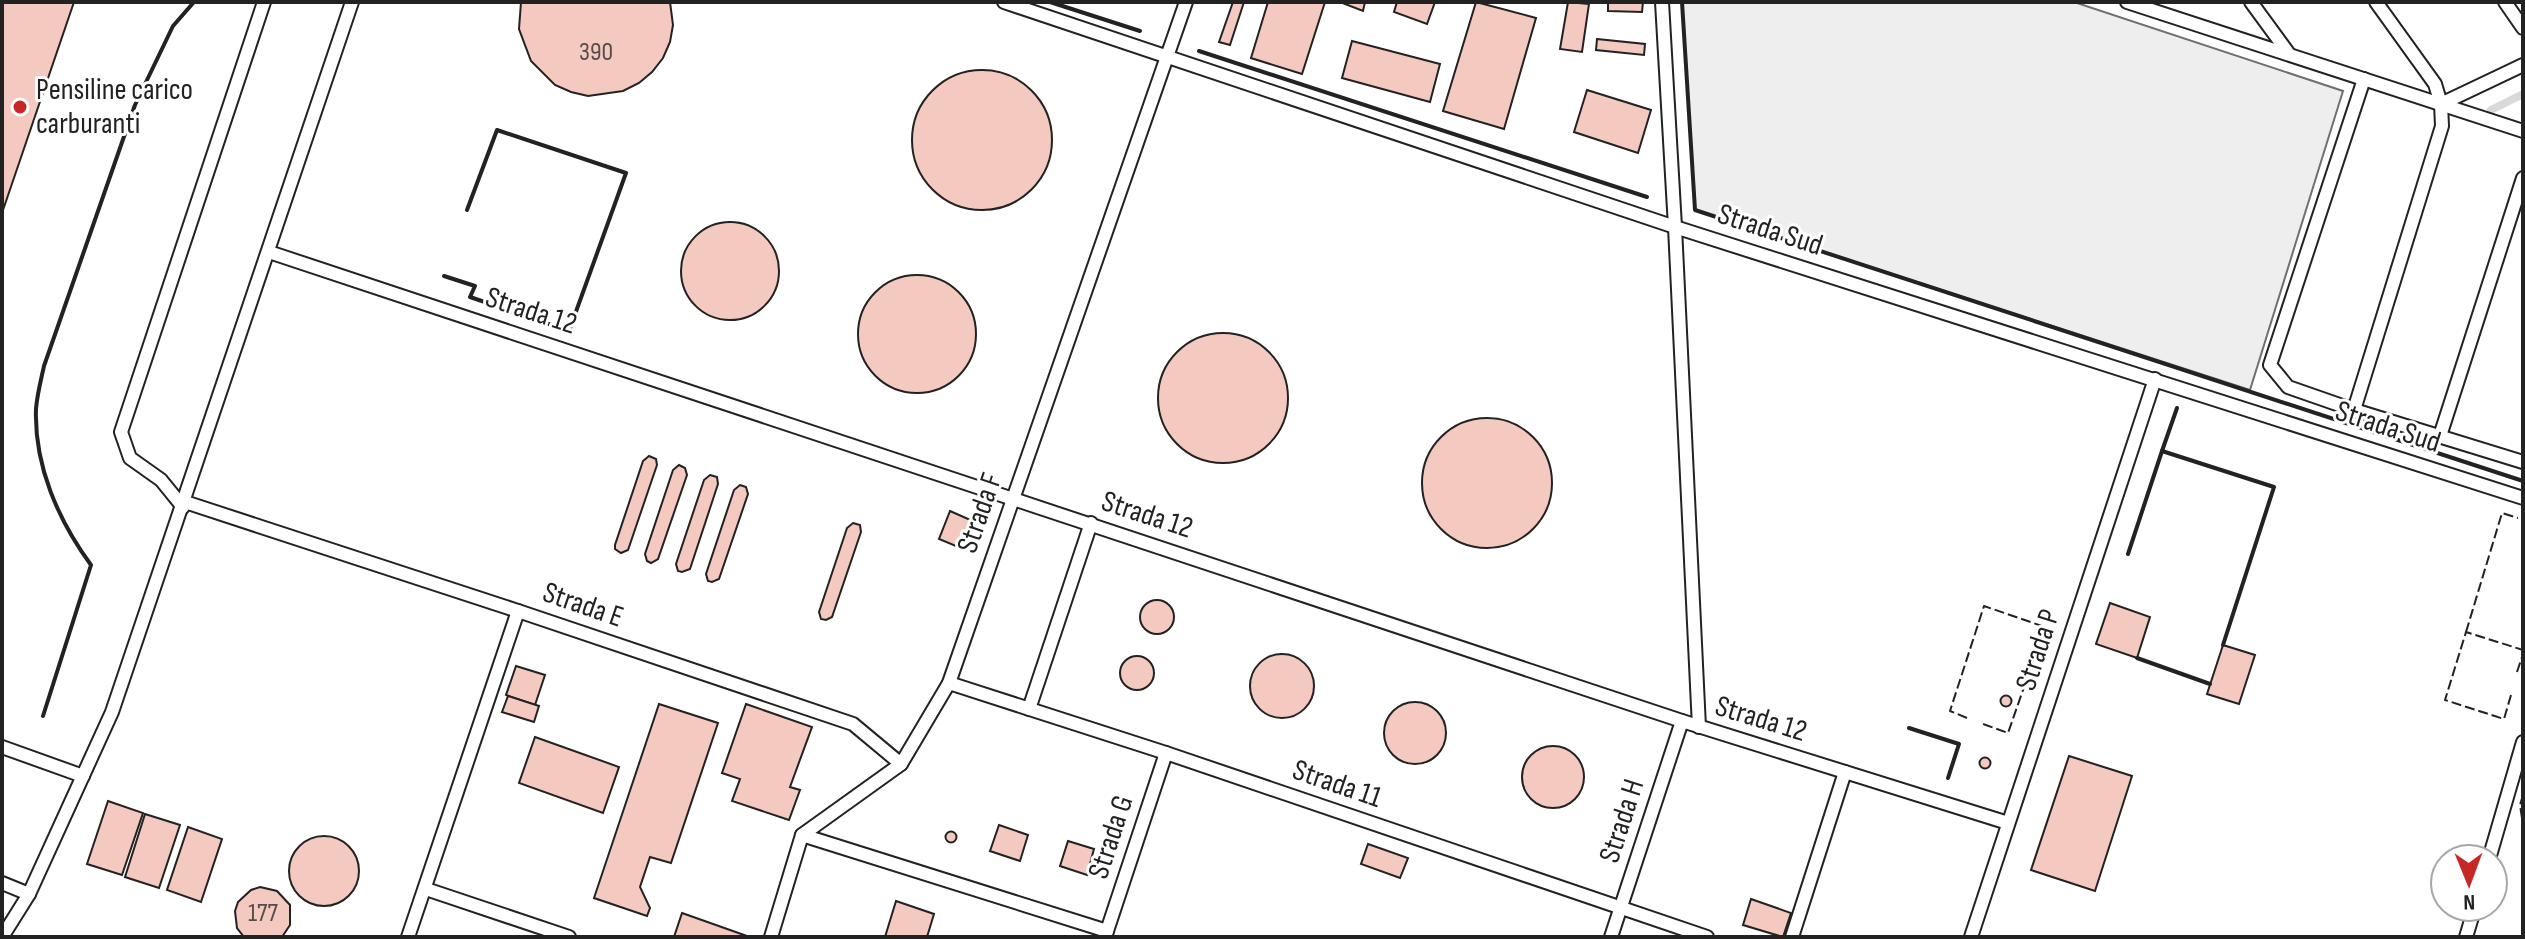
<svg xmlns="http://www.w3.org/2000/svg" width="2525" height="939" viewBox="0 0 2525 939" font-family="'Sofia Sans Condensed',sans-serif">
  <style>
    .green { fill: #eee; stroke: #6f6f6f; stroke-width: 2 }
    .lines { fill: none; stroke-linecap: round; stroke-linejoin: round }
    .stream { stroke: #d9d9d9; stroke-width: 8 }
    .building { fill: #f3c9c0; stroke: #222; stroke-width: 2 }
    .lane-casing { stroke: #222; stroke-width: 16 }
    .lane { stroke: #fff; stroke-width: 12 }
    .fence { stroke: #222; stroke-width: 2; stroke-dasharray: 10 4; stroke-linecap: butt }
    .wall { stroke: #222; stroke-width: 4 }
    .poi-dot { fill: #c62828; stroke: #fff; stroke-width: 3 }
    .labels { text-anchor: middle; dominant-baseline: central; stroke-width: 6; stroke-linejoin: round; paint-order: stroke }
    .number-label { font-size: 26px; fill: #564c4a }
    .poi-label { font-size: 30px; fill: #222; stroke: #fff; text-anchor: start }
    .street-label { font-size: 30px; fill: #222; stroke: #fff }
  </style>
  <rect width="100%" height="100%" fill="#fff"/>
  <!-- green -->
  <path class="green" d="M1682,2H2074L2343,91L2250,390L1695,210Z"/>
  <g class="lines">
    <!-- stream -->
    <path class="stream" d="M2491,110L2523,94"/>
  </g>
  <!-- building -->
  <g class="building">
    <path d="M2,2H74L2,213Z"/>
    <path d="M521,2H670L673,25L670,42L663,58L652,72L639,83L623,91L588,96L571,92L555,85L531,61L519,29Z"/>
    <path d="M1233,2H1244L1230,45L1219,42Z"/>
    <path d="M1268,2H1325L1302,74L1251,58Z"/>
    <path d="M1340,2H1365L1363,11Z"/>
    <path d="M1397,2H1435L1427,24L1394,12Z"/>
    <path d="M1476,2L1536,18L1504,129L1443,111Z"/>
    <path d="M1568,2L1589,4L1582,52L1560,49Z"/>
    <path d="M1608,2H1643L1642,12L1608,11Z"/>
    <path d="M1597,39L1645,44L1644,55L1596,50Z"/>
    <path d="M1352,41L1440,64L1430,102L1342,78Z"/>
    <circle cx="982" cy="140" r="70"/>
    <path d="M1587,90L1651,110L1638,153L1574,132Z"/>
    <circle cx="730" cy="271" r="49"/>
    <circle cx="917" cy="334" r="59"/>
    <circle cx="1223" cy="398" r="65"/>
    <circle cx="1487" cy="483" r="65"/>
    <path d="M649,456L656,459L657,465L628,550L621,553L615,549V545L643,461Z"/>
    <path d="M679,465L685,468L687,475L658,559L651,563L647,561L645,554L673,470Z"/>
    <path d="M710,475L717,477L718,484L690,569L682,572L678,571L676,564L704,480Z"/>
    <path d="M740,485L746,487L748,494L719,579L712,582L708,581L706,574L734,490Z"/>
    <path d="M950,511L975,522L963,549L939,539Z"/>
    <path d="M853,523L860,525L861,532L832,617L826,620L821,619L819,612L847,528Z"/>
    <circle cx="1157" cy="617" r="17"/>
    <path d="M2110,603L2150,617L2137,658L2096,644Z"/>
    <path d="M2223,645L2255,655L2239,704L2207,694Z"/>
    <circle cx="1282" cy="686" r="32"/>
    <circle cx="1137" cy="673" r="17"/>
    <path d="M516,666L545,675L535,705L506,695Z"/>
    <circle cx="2006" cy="701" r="5.5"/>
    <path d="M508,696L539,706L534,722L502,712Z"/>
    <circle cx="1415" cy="733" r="31"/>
    <path d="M659,704L718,723L671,863L650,857L640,887L650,908L647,916L594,898Z"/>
    <path d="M746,704L812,727L790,787L800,790L789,820L732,801L740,779L722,773Z"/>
    <path d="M535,737L619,767L603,813L519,783Z"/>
    <circle cx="1553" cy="777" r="31"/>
    <path d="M2069,756L2132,776L2095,891L2031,870Z"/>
    <circle cx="1985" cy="763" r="5.5"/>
    <path d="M108,801L143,813L122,875L87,864Z"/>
    <path d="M145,814L180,825L159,888L125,877Z"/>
    <path d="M999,825L1028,835L1020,861L990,851Z"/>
    <path d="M188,827L222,839L201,902L167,890Z"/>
    <circle cx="951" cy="837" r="5.5"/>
    <circle cx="324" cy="871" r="35"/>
    <path d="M1068,841L1094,849L1087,875L1060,866Z"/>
    <path d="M1368,844L1408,858L1400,878L1361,864Z"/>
    <path d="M260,887L277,891L290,905V925L282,937H244L237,928L235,911L238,902L251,890Z"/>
    <path d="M1751,899L1791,913L1783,937L1743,925Z"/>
    <path d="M896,901L934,914L927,937H885Z"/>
    <path d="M682,913L747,936V937H674Z"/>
  </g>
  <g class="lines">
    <defs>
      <g id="lane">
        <path d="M1004,2L1675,227L2523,498"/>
        <path d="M1662,2L1675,227L1699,727"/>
        <path d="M2127,2L2523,131"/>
        <path d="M2251,2L2289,54"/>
        <path d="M2376,2L2435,84L2441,104L2523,65"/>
        <path d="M2505,2L2523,28"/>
        <path d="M2364,79L2270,365L2288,387L2354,410L2523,462"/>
        <path d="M269,252L1682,721L2008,823"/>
        <path d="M2354,410L2442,126L2441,104"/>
        <path d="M2440,436L2523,178"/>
        <path d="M185,502L518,611"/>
        <path d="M183,507L161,480L130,458L121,432L264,2"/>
        <path d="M949,683L1166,753L1707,937"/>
        <path d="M1029,709L1091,523"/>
        <path d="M2,747L83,776"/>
        <path d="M802,835L1107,931"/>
        <path d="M2489,859L2523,742"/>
        <path d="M2,883L29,894"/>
        <path d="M426,889L569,937"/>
        <path d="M2,937L29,894L112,712L352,2"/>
        <path d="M408,937L518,611L853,724L901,764"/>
        <path d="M771,937L802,835L901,764L949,683L1186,2"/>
        <path d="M1105,937L1166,753"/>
        <path d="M1611,937L1682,721"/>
        <path d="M1792,937L1845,772"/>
        <path d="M1971,937L2155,379"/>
        <path d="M2466,937L2475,907"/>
      </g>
    </defs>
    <!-- lane casing -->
    <use href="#lane" class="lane-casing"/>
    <!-- lane -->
    <use href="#lane" class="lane"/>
    <!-- fence -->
    <g class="fence">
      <path d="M2466,632L2502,513L2518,518"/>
      <path d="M2517,672L2523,654"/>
      <path d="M2511,695L2504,719L2445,700L2466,632L2523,650"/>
      <path d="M1967,718L1950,711L1984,606L2045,627L2008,733L1983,724"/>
      <path d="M2522,818L2520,805L2523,795"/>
    </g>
    <!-- wall -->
    <g class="wall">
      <path d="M1050,2L1140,31"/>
      <path d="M1682,2L1695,210L2523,481"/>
      <path d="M1199,51L1647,197"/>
      <path d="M444,276L475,286L470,297L569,331L626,173L497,130L467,210"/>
      <path d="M2162,451L2177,408"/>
      <path d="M2128,554L2162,451L2274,487L2223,645"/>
      <path d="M2137,658L2210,684"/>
      <path d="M43,716L91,565C58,520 34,465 36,409C37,395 41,380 44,366L135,105L173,26L194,2"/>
      <path d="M1909,728L1959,744L1948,778"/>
    </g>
  </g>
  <!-- markers -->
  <circle class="poi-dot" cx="20" cy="107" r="8"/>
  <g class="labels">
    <!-- number labels -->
    <g class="number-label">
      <text x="596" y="52">390</text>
      <text x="263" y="913">177</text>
    </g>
    <!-- poi labels -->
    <g class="poi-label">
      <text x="36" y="90">Pensiline carico<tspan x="36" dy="34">carburanti</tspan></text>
    </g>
    <!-- street labels -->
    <g class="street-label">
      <text transform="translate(1770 230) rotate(18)">Strada Sud</text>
      <text transform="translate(531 311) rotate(18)">Strada 12</text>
      <text transform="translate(2388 427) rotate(18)">Strada Sud</text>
      <text transform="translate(980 513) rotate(-71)">Strada F</text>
      <text transform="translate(1147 515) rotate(18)">Strada 12</text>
      <text transform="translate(583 605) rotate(19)">Strada E</text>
      <text transform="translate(2038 650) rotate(-72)">Strada P</text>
      <text transform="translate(1761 719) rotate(17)">Strada 12</text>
      <text transform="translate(1337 784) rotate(19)">Strada 11</text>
      <text transform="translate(1622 821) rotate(-72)">Strada H</text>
      <text transform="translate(1111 837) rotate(-72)">Strada G</text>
    </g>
  </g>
  <!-- border -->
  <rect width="2525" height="939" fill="none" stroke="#222222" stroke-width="8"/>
  <!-- north arrow -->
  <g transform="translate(2469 883) rotate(179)"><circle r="38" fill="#ffffff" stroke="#a7a7a7" stroke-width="2"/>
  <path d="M0-6L14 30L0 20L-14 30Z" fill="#c62828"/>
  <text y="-12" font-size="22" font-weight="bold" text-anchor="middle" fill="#222222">N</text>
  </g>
</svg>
